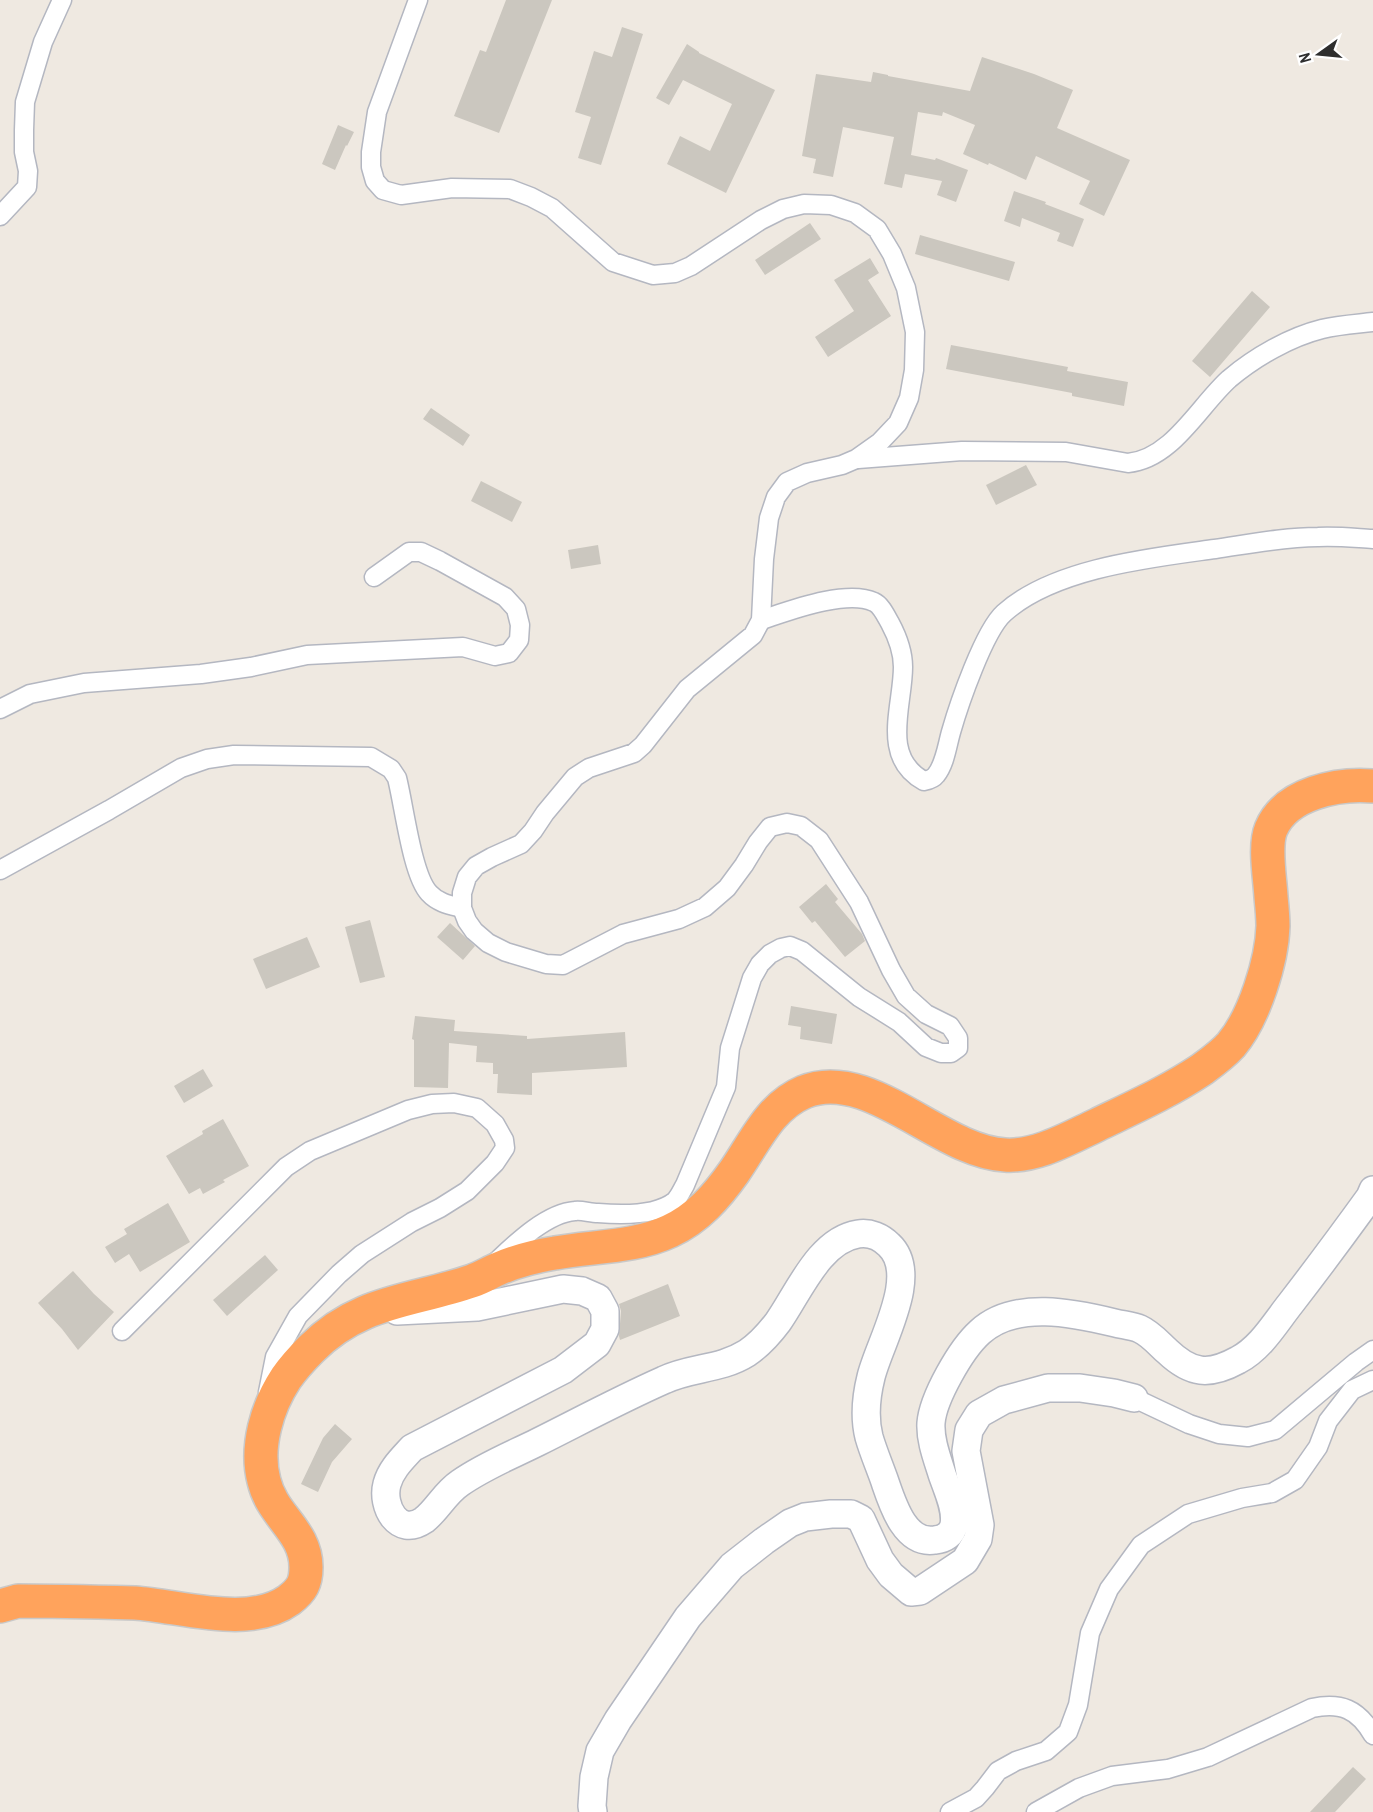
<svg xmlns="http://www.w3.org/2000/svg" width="1373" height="1812" viewBox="0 0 1373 1812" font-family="'Archivo Narrow',sans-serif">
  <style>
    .building { fill: #cbc7bf }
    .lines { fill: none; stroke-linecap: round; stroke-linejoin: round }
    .street-casing { stroke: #b4b7c1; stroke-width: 21 }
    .secondary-casing { stroke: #b4b7c1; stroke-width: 30 }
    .highway-casing { stroke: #c9c9c9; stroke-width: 36 }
    .street { stroke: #fff; stroke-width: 18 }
    .secondary { stroke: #fff; stroke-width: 27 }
    .highway { stroke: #ffa35c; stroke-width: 33 }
  </style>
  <rect width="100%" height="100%" fill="#efe9e1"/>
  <!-- building -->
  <g class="building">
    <path d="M506,0H552L499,133L454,116L480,50L486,52Z"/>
    <path d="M622,27L643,34L601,165L578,158L591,117L575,112L594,51L612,57Z"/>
    <path d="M687,44L699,52V53L775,90L726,193L667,164L680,136L710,151L732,104L683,80L669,105L656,98Z"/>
    <path d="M982,57L1034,74L1073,90L1057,128L1130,160L1104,216L1079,204L1090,181L1036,156L1026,180L989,163L988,165L963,154L975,125L943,112L942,116L918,112L911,155L935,160L936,158L968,170L956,202L937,195L942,181L905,174L902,188L884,184L894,137L843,127L833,177L813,173L816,159L802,156L816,74L871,82L873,72L888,75V76L970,91Z"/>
    <path d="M338,125L354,132L347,146L346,145L335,170L322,164Z"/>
    <path d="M1014,191L1046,202L1045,204L1084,219L1073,247L1057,241L1060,233L1022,218L1020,227L1004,221Z"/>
    <path d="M810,223L821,239L765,275L755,260Z"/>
    <path d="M920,235L1015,262L1009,281L915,254Z"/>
    <path d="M870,258L879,273L868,280L891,316L828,357L815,337L854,311L834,280Z"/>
    <path d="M1252,291L1270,307L1210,377L1192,361Z"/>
    <path d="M951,345L1068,367L1067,371L1128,382L1124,406L1072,396V393L946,369Z"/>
    <path d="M431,408L470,435L463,446L423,419Z"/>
    <path d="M1026,465L1037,485L996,505L986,485Z"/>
    <path d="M481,481L522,502L512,522L471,501Z"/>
    <path d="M598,545L601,564L571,569L568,550Z"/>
    <path d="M826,884L838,899L835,902L862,934L865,941L845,957L815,921L812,923L799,907Z"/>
    <path d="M370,920L385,977L360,983L345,927Z"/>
    <path d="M450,923L475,946L463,960L437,937Z"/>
    <path d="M307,937L320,967L266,989L253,959Z"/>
    <path d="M791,1006L837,1014L832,1044L800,1039L801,1027L788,1025Z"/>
    <path d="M415,1016L455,1020L454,1031L527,1036V1039L625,1032L627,1067L532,1073V1095L497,1093L498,1074H493V1063L476,1062L477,1046L449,1043L448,1088L414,1087V1040L412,1039Z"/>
    <path d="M203,1069L213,1086L184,1103L174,1086Z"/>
    <path d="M223,1119L249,1166L223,1180L225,1182L203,1194L200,1188L189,1194L166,1156L203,1134L202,1131Z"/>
    <path d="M168,1203L190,1242L140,1272L129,1254L115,1263L105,1247L127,1234L124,1229Z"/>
    <path d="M265,1255L278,1270L227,1316L213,1300Z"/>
    <path d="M73,1271L94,1294L114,1312L78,1350L62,1329L38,1303Z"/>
    <path d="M668,1284L680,1316L620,1340L619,1336L621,1311L619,1304Z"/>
    <path d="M335,1424L352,1439L332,1462L318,1492L301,1484L323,1438Z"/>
    <path d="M1353,1767L1366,1779L1335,1812H1310Z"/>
  </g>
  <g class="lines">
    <defs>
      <g id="street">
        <path d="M418,0L377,112L371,152V167L375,181L383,190L401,195L452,188L510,189L531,197L552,208L613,262L653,275L675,273L691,266L761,220L783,209L804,204L831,205L855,213L877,229L892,254L906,288L915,332L914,370L909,398L898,423L880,442L856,459L842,465L807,473L787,482L776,497L769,518L764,559L761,620L753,635L687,689L643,745L634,753L589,768L575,777L545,813L533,831L521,844L492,857L476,866L467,877L462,893V908L467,921L474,931L488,943L506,952L546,964L563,965L623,934L679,919L705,907L727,888L744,865L758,842L770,827L787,823L801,826L819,840L859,902L891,970L906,996L926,1014L950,1026L958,1038V1048L951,1053H941L926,1047L899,1022L859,997L802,951L790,946L781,948L770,954L760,964L752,978L730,1048L726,1087L685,1185C682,1190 679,1197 675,1201C656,1216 621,1215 598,1213C590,1213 582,1210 575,1211C547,1213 516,1243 497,1261"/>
        <path d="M0,216L27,187L28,171L24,152V130L25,102L43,42L62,0"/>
        <path d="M858,459L962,451L1066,452L1128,463C1172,459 1199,406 1229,379C1255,357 1290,337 1322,329C1339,325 1356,324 1373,322"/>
        <path d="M761,620C789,611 846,589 874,602C881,605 886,616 890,623C897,636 903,652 903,667C903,706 880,757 924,781C929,780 933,779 936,775C945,764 947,746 951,732C959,704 984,631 1004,613C1054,568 1150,558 1215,549C1249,544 1284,537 1318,537C1337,536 1355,538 1373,539"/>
        <path d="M0,709L30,694L84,683L201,674L251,667L307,655L463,647L495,656L509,653L519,640L520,625L516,609L505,597L440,561L421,552H409L374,577"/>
        <path d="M0,870L109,810L181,768L207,759L234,755L371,757L391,769L397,778C404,805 412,875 429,893C438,903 450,905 462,908"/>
        <path d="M122,1331L286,1167L310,1151L408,1110L432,1104L454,1103L477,1108L495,1124L504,1140L505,1148L495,1163L467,1191L440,1208L412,1222L362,1254L339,1274L298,1316L275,1357L268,1392"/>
        <path d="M1134,1398L1189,1424L1219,1434L1248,1437L1275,1430L1356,1362L1373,1350"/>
        <path d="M950,1812L976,1798L985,1788L998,1771L1016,1761L1046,1751L1068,1732L1078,1705L1090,1633L1109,1589L1141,1545L1188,1514L1242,1498L1272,1493L1295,1480L1318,1447L1328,1421L1352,1390L1373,1380"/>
        <path d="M1036,1812L1079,1788L1112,1776L1168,1769L1208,1757L1312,1708C1341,1702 1358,1709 1373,1735"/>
      </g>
      <g id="secondary">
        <path d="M397,1311L477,1307L563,1289L582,1291L598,1298L605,1311V1329L597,1344L563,1370L412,1448C403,1458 391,1469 387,1484C381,1506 398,1538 424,1520C437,1510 445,1493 460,1483C484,1466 512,1455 538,1442C580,1421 621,1399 664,1380C691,1367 720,1370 747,1353C759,1345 769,1334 778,1322C798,1294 819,1240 858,1234C870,1232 881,1237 889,1245C921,1275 879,1343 871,1377C866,1397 864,1417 869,1437C873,1451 879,1465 884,1479C892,1502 904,1545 935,1540C945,1539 952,1534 954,1525C957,1509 947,1489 942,1474C937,1458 930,1440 931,1423C933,1398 961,1349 980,1332C1015,1300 1074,1313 1115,1323C1123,1325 1133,1326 1140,1329C1151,1334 1159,1344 1167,1351C1191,1374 1209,1376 1238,1360C1261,1348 1275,1323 1291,1303C1318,1268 1344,1233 1370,1197L1373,1190"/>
        <path d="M593,1812L592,1806L594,1777L600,1751L618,1720L688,1617L732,1566L764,1541L790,1523L805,1517L831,1514H851L861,1519L880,1560L891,1575L911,1592L920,1591L965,1561L978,1539L980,1525L966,1451L969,1430L979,1414L1004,1400L1048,1388H1080L1114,1393L1134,1398"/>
      </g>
      <path id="highway" d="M0,1606L18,1601C57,1601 96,1602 135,1603C181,1606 249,1629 289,1600C302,1590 306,1583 306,1567C306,1531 272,1516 264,1481C255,1447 267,1407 286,1378C293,1368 302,1358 311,1349C360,1300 411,1302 472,1281C481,1278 489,1273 498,1269C516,1261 536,1256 555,1253C593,1246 634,1248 670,1231C698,1218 717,1196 734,1172C755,1142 769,1107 804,1092C869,1065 940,1152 1005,1155C1037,1157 1069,1138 1097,1125C1132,1108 1168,1092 1201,1070C1212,1062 1222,1055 1231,1045C1254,1018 1272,961 1273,926C1273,917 1272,907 1271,897C1270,878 1264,846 1271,829C1286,793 1338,783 1373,786"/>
    </defs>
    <!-- street casing -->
    <use href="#street" class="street-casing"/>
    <!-- secondary casing -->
    <use href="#secondary" class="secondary-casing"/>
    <!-- highway casing -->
    <use href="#highway" class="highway-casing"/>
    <!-- street -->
    <use href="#street" class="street"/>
    <!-- secondary -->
    <use href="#secondary" class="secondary"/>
    <!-- highway -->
    <use href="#highway" class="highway"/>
  </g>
  <!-- north arrow -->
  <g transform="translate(1319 54) rotate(255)" stroke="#ffffff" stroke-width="4.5" paint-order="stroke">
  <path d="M0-4.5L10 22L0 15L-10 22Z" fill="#2e2e2e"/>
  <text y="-9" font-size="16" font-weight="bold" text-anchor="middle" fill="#2e2e2e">N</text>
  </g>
</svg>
